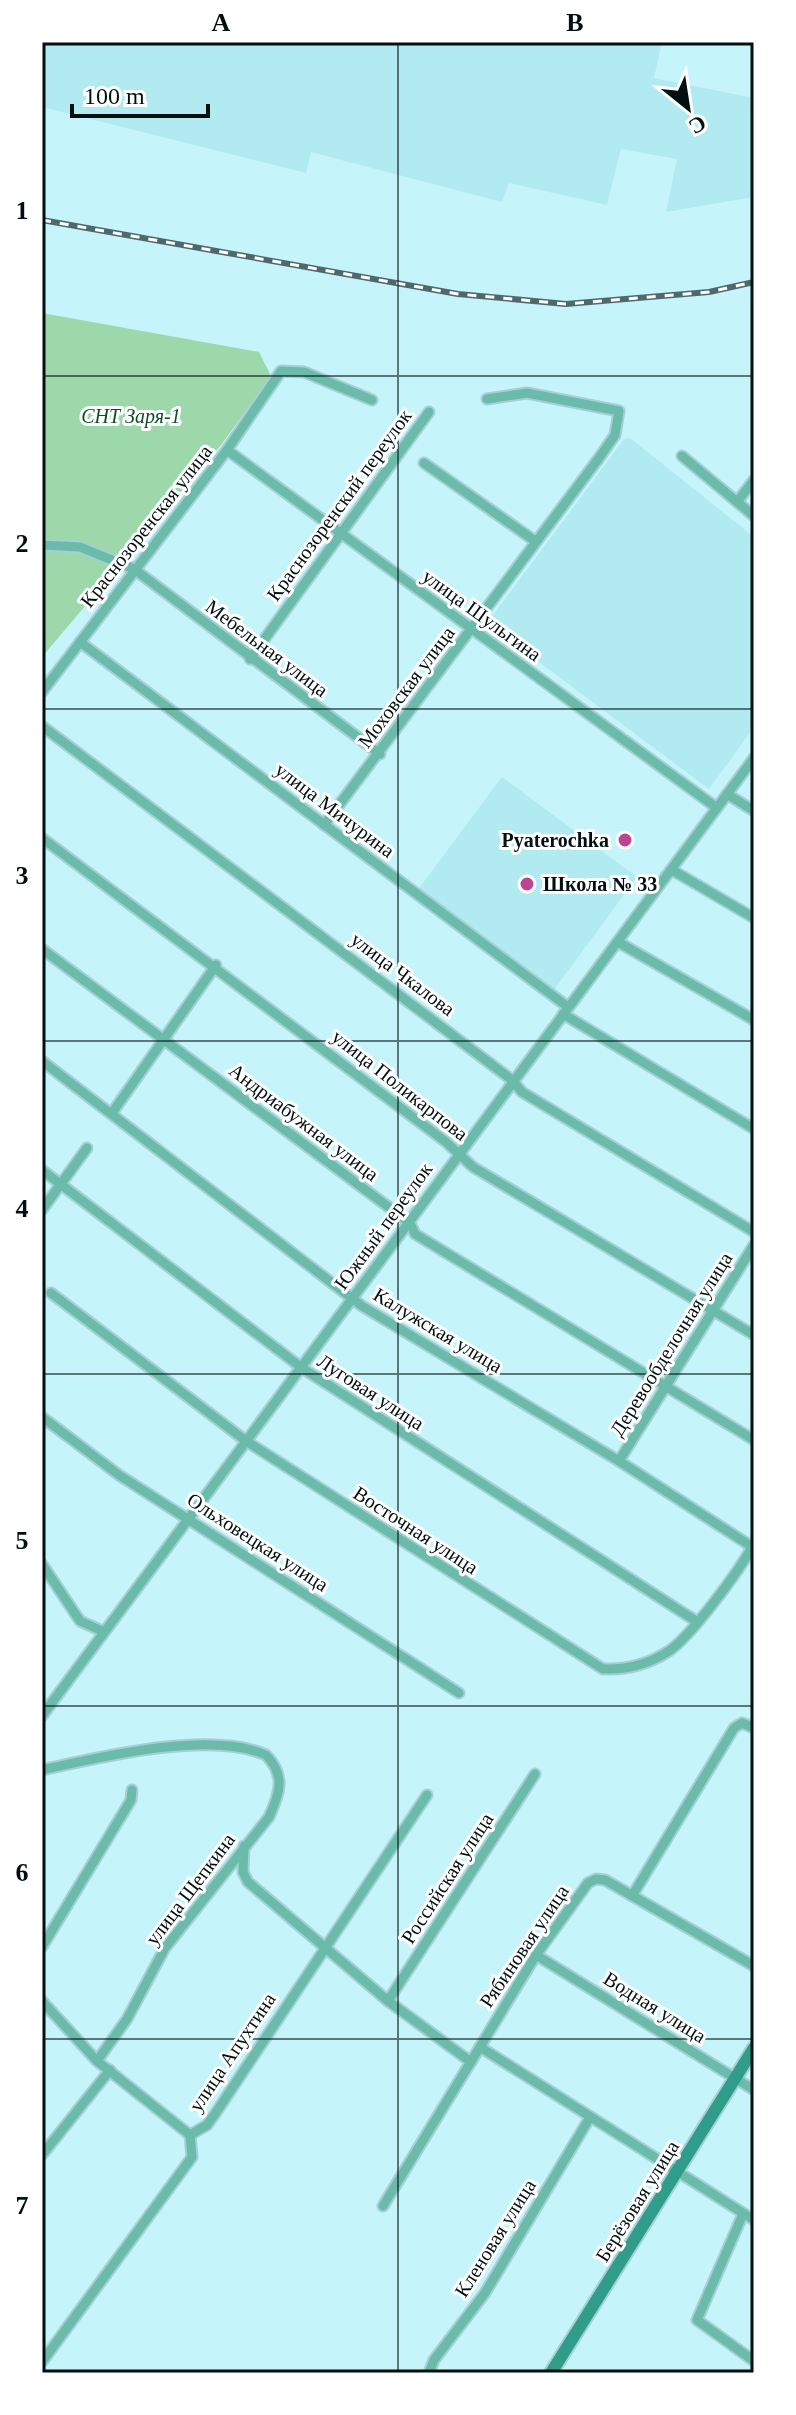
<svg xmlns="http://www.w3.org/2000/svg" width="796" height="2415" viewBox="0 0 796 2415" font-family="Georgia,serif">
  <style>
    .built { fill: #b1eaf1 }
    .green { fill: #9dd8ab }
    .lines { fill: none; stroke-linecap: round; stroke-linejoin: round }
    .minor-casing { stroke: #a6cfd5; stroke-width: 13 }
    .secondary-casing { stroke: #a6cfd5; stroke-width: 16 }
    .minor { stroke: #6abbaa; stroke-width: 9 }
    .secondary { stroke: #309d8a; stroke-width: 12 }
    .rail-casing { stroke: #4e686c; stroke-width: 6 }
    .rail { stroke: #fff; stroke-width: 3; stroke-dasharray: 9; stroke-linecap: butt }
    .grid { fill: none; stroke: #010f11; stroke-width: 2; stroke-opacity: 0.55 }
    .poi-dot { fill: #bd4395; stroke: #fff; stroke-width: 3 }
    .labels { text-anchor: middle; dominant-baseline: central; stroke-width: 6; stroke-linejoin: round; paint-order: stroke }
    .park-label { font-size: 20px; font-style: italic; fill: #0c4f26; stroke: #fff }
    .street-label { font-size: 20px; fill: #010f11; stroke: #fff }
    .poi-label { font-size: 20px; font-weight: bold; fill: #010f11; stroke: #fff; text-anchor: end }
    .neatline { fill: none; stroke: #010f11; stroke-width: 3 }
    .grid-label { font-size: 26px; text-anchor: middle; font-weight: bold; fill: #010f11 }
  </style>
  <rect width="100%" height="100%" fill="#c5f4fa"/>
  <!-- built -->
  <g class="built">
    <path d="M42,42H662L654,78L754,98V197L666,212L677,159L621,149L607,205L509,183L502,202L311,152L306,173L42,107Z"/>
    <path d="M630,438L754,537V727L709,789L487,623L624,439Z"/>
    <path d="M502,777L637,877L553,991L417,891Z"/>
  </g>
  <!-- green -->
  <path class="green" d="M42,313L259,352L271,376L221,445L42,657Z"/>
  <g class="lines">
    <defs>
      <g id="minor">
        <path d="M227,450L717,808"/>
        <path d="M682,456L754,516"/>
        <path d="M424,463L535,541"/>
        <path d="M737,502L754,480"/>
        <path d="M42,545L80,547L134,569L380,754"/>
        <path d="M80,642L568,1007"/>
        <path d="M250,659L429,412"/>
        <path d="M42,692L227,450L281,371L304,372L372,400"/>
        <path d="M42,726L512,1080L522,1092L754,1232"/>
        <path d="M727,794L754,811"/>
        <path d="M324,825L599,458L615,435L619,411L527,393L487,399"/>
        <path d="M42,838L446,1142L473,1167L754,1335"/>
        <path d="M672,870L754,918"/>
        <path d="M618,942L754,1020"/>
        <path d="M42,949L410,1223L415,1234L754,1440"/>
        <path d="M563,1014L754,1129"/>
        <path d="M42,1061L362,1306L619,1461L754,1548"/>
        <path d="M112,1113L216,965"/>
        <path d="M42,1170L302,1368L696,1621"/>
        <path d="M42,1210L87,1148"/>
        <path d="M51,1293L246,1441L603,1669C626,1670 649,1664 669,1651C691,1636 739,1571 752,1547"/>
        <path d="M42,1417L119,1475L459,1693"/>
        <path d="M619,1461L754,1245"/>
        <path d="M42,1564L80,1621L102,1631"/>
        <path d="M42,1716L754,758"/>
        <path d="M42,1770C101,1757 211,1730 266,1755C286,1776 280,1793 269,1817L165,1948L127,2019L97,2061"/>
        <path d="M244,1846L243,1872L248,1882L388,2001L471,2062"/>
        <path d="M632,1896L734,1728L742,1723L754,1728"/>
        <path d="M42,1947L131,1800L132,1790"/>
        <path d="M536,1955L754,2090"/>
        <path d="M42,2001L97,2061L190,2135"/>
        <path d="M388,2001L535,1774"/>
        <path d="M480,2047L754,2220"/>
        <path d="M190,2135L207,2125L215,2114L427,1795"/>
        <path d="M42,2155L110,2070"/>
        <path d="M383,2206L536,1955L588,1883L596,1879L605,1880L754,1966"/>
        <path d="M743,2214L697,2320L754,2361"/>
        <path d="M42,2362L192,2157L190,2135"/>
        <path d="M429,2373L434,2360L485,2293L589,2119"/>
      </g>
      <path id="secondary" d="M551,2373L754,2048"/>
    </defs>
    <!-- minor casing -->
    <use href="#minor" class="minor-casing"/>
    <!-- secondary casing -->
    <use href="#secondary" class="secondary-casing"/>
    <!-- minor -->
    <use href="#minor" class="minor"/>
    <!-- secondary -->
    <use href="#secondary" class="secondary"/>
    <defs>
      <path id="rail" d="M42,220L458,294L566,304L709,292L754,282"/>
    </defs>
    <!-- rail casing -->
    <use href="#rail" class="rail-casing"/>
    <!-- rail -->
    <use href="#rail" class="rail"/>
  </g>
  <!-- grid -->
  <path class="grid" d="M398,42V2373M42,376H754M42,709H754M42,1041H754M42,1374H754M42,1706H754M42,2039H754"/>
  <!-- markers -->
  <g class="poi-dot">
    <circle cx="625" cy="840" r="8"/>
    <circle cx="527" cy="884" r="8"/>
  </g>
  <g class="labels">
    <!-- park labels -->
    <g class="park-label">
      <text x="131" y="416">СНТ Заря-1</text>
    </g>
    <!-- street labels -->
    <g class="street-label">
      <text transform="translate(339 505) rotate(-54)">Краснозоренский переулок</text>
      <text transform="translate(146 526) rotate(-52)">Краснозоренская улица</text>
      <text transform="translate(482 615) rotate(36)">улица Шульгина</text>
      <text transform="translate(267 648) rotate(37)">Мебельная улица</text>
      <text transform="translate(406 687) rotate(-53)">Моховская улица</text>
      <text transform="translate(335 810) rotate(37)">улица Мичурина</text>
      <text transform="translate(403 974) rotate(37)">улица Чкалова</text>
      <text transform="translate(400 1085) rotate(38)">улица Поликарпова</text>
      <text transform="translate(304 1122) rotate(37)">Андриабужная улица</text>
      <text transform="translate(383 1226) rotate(-54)">Южный переулок</text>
      <text transform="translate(438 1330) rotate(31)">Калужская улица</text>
      <text transform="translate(671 1344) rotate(-58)">Деревообделочная улица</text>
      <text transform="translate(371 1392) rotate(33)">Луговая улица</text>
      <text transform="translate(416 1530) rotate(33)">Восточная улица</text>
      <text transform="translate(258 1542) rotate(33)">Ольховецкая улица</text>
      <text transform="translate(447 1878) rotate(-57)">Российская улица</text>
      <text transform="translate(190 1889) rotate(-53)">улица Щепкина</text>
      <text transform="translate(524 1946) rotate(-56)">Рябиновая улица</text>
      <text transform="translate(655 2007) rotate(32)">Водная улица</text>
      <text transform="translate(232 2052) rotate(-56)">улица Апухтина</text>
      <text transform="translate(637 2201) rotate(-58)">Берёзовая улица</text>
      <text transform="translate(495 2238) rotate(-58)">Кленовая улица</text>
    </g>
    <!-- poi labels -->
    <g class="poi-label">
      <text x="609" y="840">Pyaterochka</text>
      <text x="543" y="884" text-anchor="start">Школа № 33</text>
    </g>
  </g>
  <!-- border -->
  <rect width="796" height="2415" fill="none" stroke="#ffffff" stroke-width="88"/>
  <!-- north arrow -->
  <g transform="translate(688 108) rotate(150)" stroke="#ffffff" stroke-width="6" paint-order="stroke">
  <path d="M0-6L14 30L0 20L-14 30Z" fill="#010f11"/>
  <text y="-12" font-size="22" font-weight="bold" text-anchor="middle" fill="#010f11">С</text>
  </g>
  <!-- scale -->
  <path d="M72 104v12h136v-12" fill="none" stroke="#010f11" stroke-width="4"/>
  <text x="84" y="104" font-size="24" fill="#010f11" stroke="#ffffff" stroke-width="6" paint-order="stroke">100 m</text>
  <rect x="44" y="44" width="708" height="2327" class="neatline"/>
  <g class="grid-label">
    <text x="221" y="31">A</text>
    <text x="575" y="31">B</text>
    <text x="22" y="219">1</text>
    <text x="22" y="552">2</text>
    <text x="22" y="884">3</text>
    <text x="22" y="1217">4</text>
    <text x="22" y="1549">5</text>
    <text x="22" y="1881">6</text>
    <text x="22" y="2214">7</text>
  </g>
</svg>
